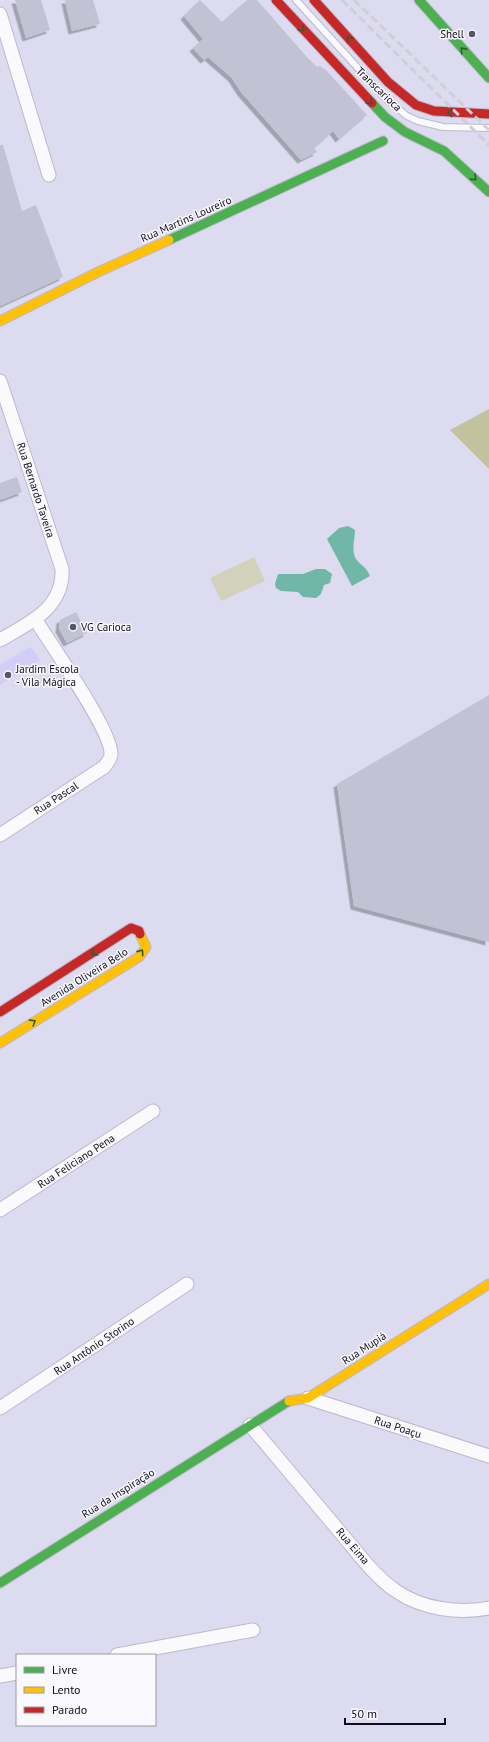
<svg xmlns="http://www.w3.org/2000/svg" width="489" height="1742" viewBox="0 0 489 1742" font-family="'PT Sans',sans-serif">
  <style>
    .built { fill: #d3cef5 }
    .green { fill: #d2d2bc }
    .forest { fill: #c2c29f }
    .water { fill: #71b7a7 }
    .building { fill: #c1c3d5; filter: url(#shadow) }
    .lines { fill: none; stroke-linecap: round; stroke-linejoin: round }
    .lane-casing { stroke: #bbb9cc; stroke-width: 8 }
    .street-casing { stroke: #bbb9cc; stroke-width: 15 }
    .fast-casing { stroke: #bbb9cc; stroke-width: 11 }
    .slow-casing { stroke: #bbb9cc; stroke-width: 11 }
    .jam-casing { stroke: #bbb9cc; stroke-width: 11 }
    .lane { stroke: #fafafd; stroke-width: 6 }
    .street { stroke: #fafafd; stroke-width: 13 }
    .fast { stroke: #4caf50; stroke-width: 9 }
    .slow { stroke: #ffc107; stroke-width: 9 }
    .jam { stroke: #c62828; stroke-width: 9 }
    .rail { stroke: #cfcfd5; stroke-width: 3; stroke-dasharray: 8 4; stroke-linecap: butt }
    .oneway { stroke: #2e5e36 }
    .poi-dot { fill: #575566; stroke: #f8f8fd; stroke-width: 1.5 }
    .labels { text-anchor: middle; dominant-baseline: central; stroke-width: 3; stroke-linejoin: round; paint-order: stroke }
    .poi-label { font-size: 11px; fill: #0f0d1c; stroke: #f8f8fd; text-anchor: start }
    .street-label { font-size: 11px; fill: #0f0d1c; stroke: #f8f8fd }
  </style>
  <defs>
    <filter id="shadow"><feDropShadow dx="-3.5" dy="3.5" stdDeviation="0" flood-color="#0004"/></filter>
  </defs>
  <rect width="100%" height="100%" fill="#dddbf0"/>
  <!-- built -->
  <path class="built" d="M29,647L33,649L40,660L0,685V665Z"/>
  <!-- green -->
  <path class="green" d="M254,557L265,581L221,601L210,578Z"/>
  <!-- forest -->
  <path class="forest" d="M489,409V469L450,430Z"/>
  <!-- water -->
  <g class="water">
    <path d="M348,526L355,530C355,539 351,551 356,559C361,566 366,566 370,576L352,586L327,539L339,528Z"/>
    <path d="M316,569H325L332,574L330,583L324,585L321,594L316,598L303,597L298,592L281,591L276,588L275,584L278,574H303Z"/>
  </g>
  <!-- building -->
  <g class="building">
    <path d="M15,0H41L50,30L26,38Z"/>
    <path d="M65,0H93L100,24L72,31Z"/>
    <path d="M200,0L222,22L247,0H257L306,56L317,67L320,66L326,70L367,115L339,139L333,131L314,148L317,152L301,160L241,92L232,78L208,57L204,60L193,48L203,39L184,16Z"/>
    <path d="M0,145H3L22,211L36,205L63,277L0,306Z"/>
    <path d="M17,477L22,492L0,500V483Z"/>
    <path d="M76,612L87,633L67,643L59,629L60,620Z"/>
    <path d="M489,695V942L354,906L337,784Z"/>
  </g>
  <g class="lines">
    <defs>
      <path id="lane" d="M296,0L386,99L407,116L418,121L443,127L489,128"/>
      <g id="street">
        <path d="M0,14L49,175"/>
        <path d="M0,381L62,569C64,608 29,623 0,640"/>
        <path d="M0,835L104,767C107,763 111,759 111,754C112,731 50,643 35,619"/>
        <path d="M0,1210L153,1111"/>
        <path d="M308,1398L489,1456"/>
        <path d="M0,1408L187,1284"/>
        <path d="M250,1425C280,1461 310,1496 340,1532C357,1552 374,1576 396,1591C422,1609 459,1614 489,1608"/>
        <path d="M117,1655L253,1630"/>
        <path d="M0,1676L17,1673"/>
      </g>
      <g id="fast">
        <path d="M419,0L489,78"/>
        <path d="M372,103L385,117L405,132L444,151L489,192"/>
        <path d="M169,240L383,141"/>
        <path d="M0,1583L289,1401"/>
      </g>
      <g id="slow">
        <path d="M0,321L98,272L169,240"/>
        <path d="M0,1043L139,957L146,947L140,934"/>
        <path d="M289,1401L308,1398L489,1284"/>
      </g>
      <g id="jam">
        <path d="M276,0L372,103"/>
        <path d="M314,0L388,82L416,105L434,111L489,114"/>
        <path d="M0,1012L131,928L139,931L140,934"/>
      </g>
    </defs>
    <!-- lane casing -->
    <use href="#lane" class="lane-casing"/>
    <!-- street casing -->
    <use href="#street" class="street-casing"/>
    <!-- fast casing -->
    <use href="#fast" class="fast-casing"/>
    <!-- slow casing -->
    <use href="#slow" class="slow-casing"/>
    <!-- jam casing -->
    <use href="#jam" class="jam-casing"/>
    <!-- lane -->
    <use href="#lane" class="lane"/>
    <!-- street -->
    <use href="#street" class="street"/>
    <!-- fast -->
    <use href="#fast" class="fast"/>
    <!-- slow -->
    <use href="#slow" class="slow"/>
    <!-- jam -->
    <use href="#jam" class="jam"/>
    <!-- rail -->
    <g class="rail">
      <path d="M342,0L489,145"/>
      <path d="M354,0L489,130"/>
    </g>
  </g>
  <!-- one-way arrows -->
  <defs><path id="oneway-chevron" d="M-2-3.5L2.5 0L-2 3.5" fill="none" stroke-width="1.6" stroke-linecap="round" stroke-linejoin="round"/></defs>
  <g class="oneway">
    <use href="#oneway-chevron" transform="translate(302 29) rotate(47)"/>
    <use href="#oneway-chevron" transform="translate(349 39) rotate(-132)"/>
    <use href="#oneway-chevron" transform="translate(463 50) rotate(-132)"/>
    <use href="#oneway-chevron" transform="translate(370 102) rotate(47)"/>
    <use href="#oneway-chevron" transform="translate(450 113) rotate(-175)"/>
    <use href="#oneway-chevron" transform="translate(474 178) rotate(44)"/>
    <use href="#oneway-chevron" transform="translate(141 952) rotate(-55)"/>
    <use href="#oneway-chevron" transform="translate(94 953) rotate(147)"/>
    <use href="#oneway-chevron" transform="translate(33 1022) rotate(-32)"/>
  </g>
  <!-- markers -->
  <g class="poi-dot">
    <circle cx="472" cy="34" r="4"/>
    <circle cx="73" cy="627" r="4"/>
    <circle cx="8" cy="675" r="4"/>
  </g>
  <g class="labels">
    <!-- poi labels -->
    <g class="poi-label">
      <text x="464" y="34" text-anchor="end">Shell</text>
      <text x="81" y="627">VG Carioca</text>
      <text x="16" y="669">Jardim Escola<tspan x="16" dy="13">- Vila Mágica</tspan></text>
    </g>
    <!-- street labels -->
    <g class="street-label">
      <text transform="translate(379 89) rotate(44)">Transcarioca</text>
      <text transform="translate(186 219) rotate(-24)">Rua Martins Loureiro</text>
      <text transform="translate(36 490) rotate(72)">Rua Bernardo Taveira</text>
      <text transform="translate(56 798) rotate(-33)">Rua Pascal</text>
      <text transform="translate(84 977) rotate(-32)">Avenida Oliveira Belo</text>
      <text transform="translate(76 1161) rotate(-33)">Rua Feliciano Pena</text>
      <text transform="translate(94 1346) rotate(-34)">Rua Antônio Storino</text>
      <text transform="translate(364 1348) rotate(-33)">Rua Mupiá</text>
      <text transform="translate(398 1427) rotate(18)">Rua Poaçu</text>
      <text transform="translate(118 1493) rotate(-32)">Rua da Inspiração</text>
      <text transform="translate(353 1546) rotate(49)">Rua Eima</text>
    </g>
  </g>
  <!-- legend -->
  <rect x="16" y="1654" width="140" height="72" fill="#f8f8fd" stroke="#9b9aa3"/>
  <rect x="24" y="1667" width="20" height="6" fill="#4caf50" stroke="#9b9aa3"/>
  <text x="52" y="1674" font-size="12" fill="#0f0d1c">Livre</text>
  <rect x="24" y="1687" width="20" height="6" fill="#ffc107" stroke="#9b9aa3"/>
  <text x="52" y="1694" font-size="12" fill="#0f0d1c">Lento</text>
  <rect x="24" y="1707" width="20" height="6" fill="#c62828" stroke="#9b9aa3"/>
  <text x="52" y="1714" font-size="12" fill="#0f0d1c">Parado</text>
  <!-- scale -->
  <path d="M345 1718v6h100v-6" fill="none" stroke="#0f0d1c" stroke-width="2"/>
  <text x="351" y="1718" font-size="12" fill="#0f0d1c" stroke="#f8f8fd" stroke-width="3" paint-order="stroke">50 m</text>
</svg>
